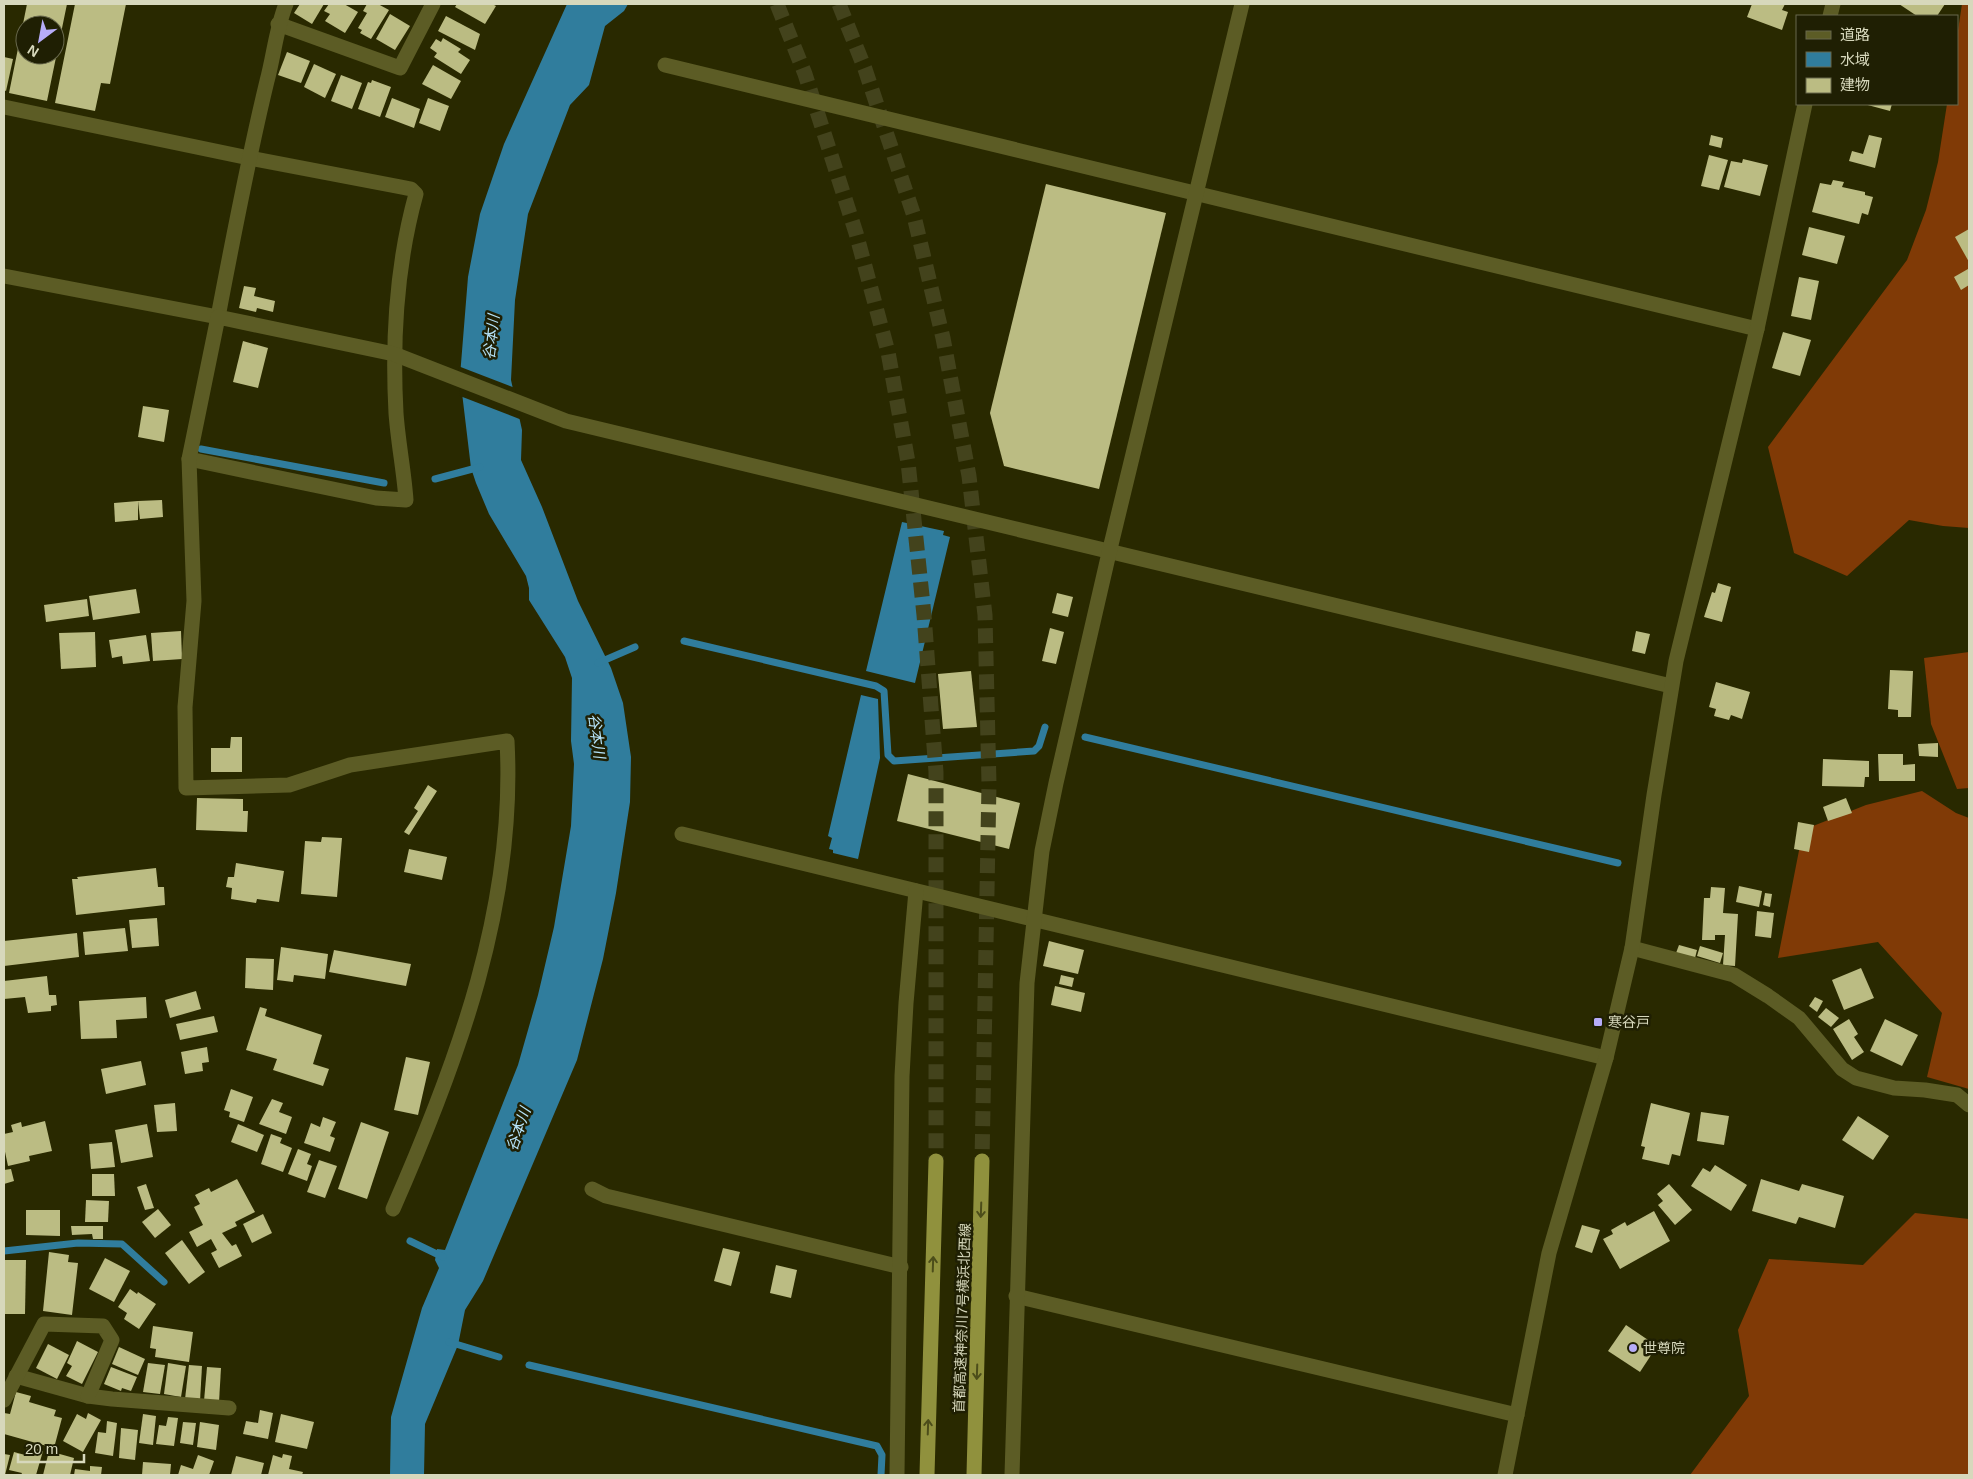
<svg xmlns="http://www.w3.org/2000/svg" width="1973" height="1479" viewBox="0 0 1973 1479" font-family="Arial,'Noto Sans JP',sans-serif">
  <style>
    .forest { fill: #803a06 }
    .water { fill: #307d9d }
    .pier { fill: #292900 }
    .lines { fill: none; stroke-linecap: round; stroke-linejoin: round }
    .stream { stroke: #307d9d; stroke-width: 7 }
    .building { fill: #bbbc83; fill-rule: evenodd }
    .motorway-tunnel { stroke: #43431c; stroke-width: 15; stroke-dasharray: 15 8; stroke-linecap: butt }
    .minor { stroke: #5c5c25; stroke-width: 15 }
    .tertiary { stroke: #5c5c25; stroke-width: 15 }
    .motorway { stroke: #90913d; stroke-width: 15 }
    .oneway { stroke: #4c4d1a }
    .poi-dot { fill: #b6acf8; stroke: #1f1f03; stroke-width: 2 }
    .labels { text-anchor: middle; dominant-baseline: central; stroke-width: 5; stroke-linejoin: round; paint-order: stroke }
    .poi-label { font-size: 14px; fill: #d7d8bc; stroke: #1f1f03; text-anchor: start }
    .street-label { font-size: 14px; fill: #d7d8bc; stroke: #1f1f03 }
    .water-label { font-size: 15px; font-style: italic; fill: #b6e4fa; stroke: #1f1f03 }
  </style>
  <rect width="100%" height="100%" fill="#292900"/>
  <!-- forest -->
  <g class="forest">
    <path d="M1962,4H1969V528L1943,526L1909,520L1847,576L1794,553L1768,447L1907,260L1926,210L1938,162L1947,104H1957V37Z"/>
    <path d="M1969,652V788L1957,789L1931,724L1924,658Z"/>
    <path d="M1922,791L1956,813L1969,818V1089L1927,1077L1942,1013L1878,942L1778,958L1803,830L1866,805Z"/>
    <path d="M1915,1213L1969,1219V1475H1690L1749,1396L1738,1330L1769,1259L1863,1265Z"/>
  </g>
  <!-- water -->
  <g class="water">
    <path d="M567,4H628L624,11L605,26L589,85L570,105L528,214L515,300L511,380L522,430L521,460L542,507L578,601L611,668L623,703L631,757L630,802L616,893L603,959L577,1060L483,1281L465,1310L458,1345L425,1424L424,1475H390L391,1417L422,1308L439,1268L435,1260L437,1249L445,1250L518,1065L538,995L554,927L571,826L574,764L571,741L572,678L565,657L529,600V588L526,576L489,514L476,483L471,468L460,376L468,277L480,214L504,144Z"/>
    <path d="M902,522L944,531L943,535L950,537L915,683L866,671Z"/>
    <path d="M861,695L878,699L880,758L858,859L833,853V850L829,849L832,838L828,836Z"/>
  </g>
  <!-- pier -->
  <path class="pier" d="M458,366L515,388L522,420L460,396Z"/>
  <g class="lines">
    <!-- stream -->
    <g class="stream">
      <path d="M201,449L384,483"/>
      <path d="M435,479L480,467"/>
      <path d="M684,641L876,686L884,691L888,755L894,761L1034,751L1039,746L1045,727"/>
      <path d="M598,663L635,647"/>
      <path d="M1085,737L1618,863"/>
      <path d="M410,1241L443,1257"/>
      <path d="M4,1251L78,1243L122,1244L164,1282"/>
      <path d="M449,1342L499,1357"/>
      <path d="M529,1365L877,1446L882,1455L881,1475"/>
    </g>
  </g>
  <!-- building -->
  <g class="building">
    <path d="M27,4H67L47,101L9,93ZM25,25H55V55H25Z"/>
    <path d="M75,4H126L110,84L101,83L95,111L55,103Z"/>
    <path d="M300,4H324L312,24L294,13Z"/>
    <path d="M329,4H344L358,12L345,33L325,21L330,14L324,11Z"/>
    <path d="M367,4H378L389,10L371,39L360,33L362,30L358,28L367,13L363,11Z"/>
    <path d="M457,4H492L496,6L485,24L455,7Z"/>
    <path d="M1752,4H1785L1782,10L1788,12L1782,30L1747,17Z"/>
    <path d="M1899,4H1945L1937,16H1917Z"/>
    <path d="M390,14L410,26L395,50L376,39Z"/>
    <path d="M446,16L480,34L475,50L438,31Z"/>
    <path d="M443,38L461,49L458,52L470,60L461,74L434,57L437,53L430,48L436,39L441,42Z"/>
    <path d="M287,52L310,61L301,83L278,75Z"/>
    <path d="M4,57L13,59L6,91L4,90Z"/>
    <path d="M314,64L336,74L325,98L304,87Z"/>
    <path d="M433,65L461,81L451,99L422,84Z"/>
    <path d="M341,75L362,83L352,109L331,101Z"/>
    <path d="M372,80L391,87L380,117L358,109L368,82L371,83Z"/>
    <path d="M392,98L420,109L414,128L385,117Z"/>
    <path d="M428,98L449,106L440,131L419,123Z"/>
    <path d="M1864,104H1892L1890,111Z"/>
    <path d="M1711,135L1723,138L1721,148L1709,145Z"/>
    <path d="M1869,135L1882,138L1875,168L1849,161L1852,151L1863,154Z"/>
    <path d="M1709,155L1728,160L1719,190L1701,186Z"/>
    <path d="M1743,159L1768,165L1760,196L1724,187L1731,161L1742,163Z"/>
    <path d="M1833,180L1844,182L1842,187L1865,192V195L1873,197L1868,215L1862,213L1859,224L1812,212L1820,183L1831,185Z"/>
    <path d="M1046,184L1166,213L1099,489L1004,466L990,413Z"/>
    <path d="M1809,227L1845,236L1837,264L1802,255Z"/>
    <path d="M1969,229V262L1955,237Z"/>
    <path d="M1968,269L1969,285L1961,290L1954,277Z"/>
    <path d="M1799,277L1819,281L1811,320L1791,316Z"/>
    <path d="M244,286L256,288L254,296L275,301L273,312L257,308L256,312L239,308Z"/>
    <path d="M1783,332L1811,340L1800,376L1772,368Z"/>
    <path d="M243,341L268,348L258,388L233,382Z"/>
    <path d="M143,406L169,410L164,442L138,437Z"/>
    <path d="M162,500L163,517L140,519L138,501Z"/>
    <path d="M138,501V520L115,522L114,503Z"/>
    <path d="M1718,583L1731,587L1722,622L1704,617L1712,592L1715,593Z"/>
    <path d="M136,589L140,613L93,620L89,596Z"/>
    <path d="M1057,593L1073,597L1068,617L1052,613Z"/>
    <path d="M87,599L89,616L46,622L44,605Z"/>
    <path d="M1050,628L1064,632L1056,664L1042,661Z"/>
    <path d="M181,631L182,659L153,661L151,633Z"/>
    <path d="M1636,631L1650,634L1645,654L1632,651Z"/>
    <path d="M95,632L96,667L61,669L59,633Z"/>
    <path d="M146,635L150,661L123,664L122,656L112,658L109,640Z"/>
    <path d="M1890,670L1913,671L1911,717H1898V710L1888,709Z"/>
    <path d="M971,671L977,727L943,729L938,674Z"/>
    <path d="M1716,682L1750,692L1742,719L1731,715L1729,720L1714,716L1716,709L1709,707Z"/>
    <path d="M231,737H242V772H211V748H230Z"/>
    <path d="M1938,743V757L1919,756L1918,744Z"/>
    <path d="M1878,754H1903V765L1915,764V781H1879Z"/>
    <path d="M1823,759L1869,761V777H1865L1864,787L1822,786Z"/>
    <path d="M908,774L1020,803L1009,849L897,821Z"/>
    <path d="M428,785L437,791L409,835L404,832L418,811L414,808Z"/>
    <path d="M197,798L243,799V811H248L247,832L196,830Z"/>
    <path d="M1846,798L1852,813L1828,821L1823,807Z"/>
    <path d="M1798,822L1814,825L1809,852L1794,849Z"/>
    <path d="M322,837L342,838L337,897L301,894L305,841L321,842Z"/>
    <path d="M409,849L447,857L442,880L404,872Z"/>
    <path d="M236,863L284,871L279,902L257,899L256,903L231,899L232,888L226,887L228,877H234Z"/>
    <path d="M156,868L158,887H164L165,905L76,915L72,879H78L77,877Z"/>
    <path d="M1739,886L1762,891L1759,907L1736,902Z"/>
    <path d="M1711,887L1725,888L1723,913L1738,914L1735,966L1723,965L1725,935H1715V940H1702L1704,898H1710Z"/>
    <path d="M1765,893L1772,894L1770,907L1763,905Z"/>
    <path d="M1757,911L1774,913L1771,938L1755,936Z"/>
    <path d="M157,918L159,946L132,948L129,920Z"/>
    <path d="M125,928L128,951L85,955L83,932Z"/>
    <path d="M77,933L79,957L4,966V941Z"/>
    <path d="M1049,941L1084,950L1078,974L1043,966Z"/>
    <path d="M1679,945L1697,950L1695,958L1676,953Z"/>
    <path d="M1700,946L1723,953L1720,963L1697,956Z"/>
    <path d="M281,947L328,954L325,979L294,975L293,982L277,980Z"/>
    <path d="M334,950L411,964L406,986L329,972Z"/>
    <path d="M246,958L274,959L273,990L245,988Z"/>
    <path d="M1861,968L1874,998L1844,1010L1832,980Z"/>
    <path d="M1061,975L1074,978L1072,987L1059,984Z"/>
    <path d="M47,976L49,995H56L57,1005L51,1006V1011L28,1013L25,997L4,999V981Z"/>
    <path d="M1055,986L1085,993L1081,1012L1051,1005Z"/>
    <path d="M196,991L201,1009L170,1018L165,1000Z"/>
    <path d="M146,997L147,1018L116,1020L117,1038L81,1039L79,1001Z"/>
    <path d="M1815,997L1823,1001L1817,1012L1809,1006Z"/>
    <path d="M260,1007L267,1009L265,1016L322,1035L313,1064L329,1069L323,1086L273,1070L277,1059L246,1050Z"/>
    <path d="M1826,1008L1839,1018L1831,1027L1818,1017Z"/>
    <path d="M214,1016L218,1032L180,1040L176,1024Z"/>
    <path d="M1849,1019L1858,1034L1854,1037L1864,1052L1852,1060L1833,1029Z"/>
    <path d="M1885,1019L1918,1035L1902,1066L1870,1051Z"/>
    <path d="M207,1047L209,1062L202,1063L203,1071L185,1074L181,1052Z"/>
    <path d="M406,1057L430,1062L418,1115L394,1110Z"/>
    <path d="M141,1061L146,1085L106,1094L101,1069Z"/>
    <path d="M231,1089L253,1097L244,1122L229,1117L230,1112L224,1110Z"/>
    <path d="M272,1099L283,1103L279,1112L292,1117L286,1134L259,1124Z"/>
    <path d="M175,1103L177,1131L157,1132L154,1105Z"/>
    <path d="M1651,1103L1690,1113L1680,1156L1672,1154L1669,1165L1642,1159L1645,1147L1641,1146Z"/>
    <path d="M1701,1112L1729,1116L1724,1145L1697,1141Z"/>
    <path d="M1858,1116L1889,1136L1873,1160L1842,1140Z"/>
    <path d="M323,1117L336,1122L330,1136L335,1138L330,1152L304,1143L311,1123L320,1127Z"/>
    <path d="M45,1121L52,1151L29,1156L30,1161L8,1166L4,1147V1134L13,1132L11,1125L21,1122L22,1127Z"/>
    <path d="M361,1122L389,1132L367,1199L338,1189Z"/>
    <path d="M147,1124L153,1157L121,1163L115,1130Z"/>
    <path d="M238,1124L264,1135L257,1152L231,1142Z"/>
    <path d="M271,1134L282,1138L280,1143L292,1148L283,1172L261,1164Z"/>
    <path d="M112,1142L115,1167L91,1169L89,1144Z"/>
    <path d="M298,1149L311,1154L307,1164L312,1166L307,1181L288,1174Z"/>
    <path d="M319,1160L337,1166L325,1198L307,1192Z"/>
    <path d="M1715,1165L1747,1185L1731,1211L1691,1186L1703,1168L1710,1172Z"/>
    <path d="M11,1169L14,1181L4,1184V1170Z"/>
    <path d="M92,1174H114L115,1196H92Z"/>
    <path d="M237,1179L255,1212L235,1222L237,1226L222,1233L232,1246L236,1244L242,1256L219,1268L211,1253L217,1250L211,1239L197,1247L189,1232L203,1225L194,1207L200,1204L195,1195L209,1188L211,1192Z"/>
    <path d="M1761,1179L1799,1191L1802,1184L1844,1196L1835,1228L1799,1217L1796,1224L1752,1211Z"/>
    <path d="M146,1184L154,1208L145,1210L137,1187Z"/>
    <path d="M1669,1184L1692,1210L1675,1225L1658,1205L1663,1201L1657,1194Z"/>
    <path d="M86,1200L109,1201L108,1222H85Z"/>
    <path d="M158,1209L171,1225L155,1238L142,1222Z"/>
    <path d="M26,1210H60V1236L26,1235Z"/>
    <path d="M1654,1211L1670,1241L1620,1269L1603,1239L1613,1234L1611,1230L1625,1222L1627,1226Z"/>
    <path d="M263,1214L272,1233L252,1243L243,1224Z"/>
    <path d="M1582,1225L1600,1230L1592,1253L1575,1247Z"/>
    <path d="M71,1226H103V1239H93L92,1234L72,1235Z"/>
    <path d="M182,1240L205,1272L189,1284L165,1253Z"/>
    <path d="M723,1248L740,1252L731,1286L714,1281Z"/>
    <path d="M49,1252L69,1255L68,1262L78,1263L72,1315L43,1311Z"/>
    <path d="M105,1258L130,1271L114,1302L89,1289Z"/>
    <path d="M4,1260H26L25,1314H4Z"/>
    <path d="M776,1265L797,1270L791,1298L770,1293Z"/>
    <path d="M130,1289L137,1294L138,1292L156,1304L139,1329L124,1319L127,1313L118,1307Z"/>
    <path d="M1626,1325L1657,1346L1640,1372L1608,1351Z"/>
    <path d="M153,1326L193,1332L189,1362L155,1357L156,1349L150,1348Z"/>
    <path d="M77,1341L98,1352L82,1384L66,1376L72,1366L67,1363Z"/>
    <path d="M48,1344L69,1355L57,1379L36,1368Z"/>
    <path d="M119,1347L145,1359L138,1375L112,1364Z"/>
    <path d="M148,1363L165,1365L160,1394L143,1392Z"/>
    <path d="M168,1363L186,1366L181,1397L164,1394Z"/>
    <path d="M189,1365L202,1366L200,1401L185,1399Z"/>
    <path d="M111,1367L137,1377L131,1391L122,1388L121,1391L104,1384Z"/>
    <path d="M207,1367L221,1368L219,1402L204,1401Z"/>
    <path d="M16,1392L31,1396L29,1402L56,1410L54,1416L62,1418L54,1448L4,1434V1413L10,1414Z"/>
    <path d="M260,1410L273,1413L268,1439L243,1434L246,1421L258,1423Z"/>
    <path d="M88,1413L101,1420L83,1452L63,1441L77,1414L86,1419Z"/>
    <path d="M143,1414L156,1416L153,1445L139,1443Z"/>
    <path d="M281,1414L314,1422L307,1449L275,1442Z"/>
    <path d="M168,1417L178,1418L174,1446L156,1444L159,1425L166,1426Z"/>
    <path d="M107,1421L117,1423L113,1456L95,1453L98,1432L106,1433Z"/>
    <path d="M183,1422L196,1423L193,1445L180,1443Z"/>
    <path d="M200,1422L219,1425L216,1450L197,1447Z"/>
    <path d="M121,1428L138,1430L135,1460L119,1458Z"/>
    <path d="M27,1446L43,1451L36,1475H21L22,1473L9,1470L14,1452L25,1455Z"/>
    <path d="M49,1451L74,1458L70,1475H43Z"/>
    <path d="M4,1454L10,1455L5,1475H4Z"/>
    <path d="M283,1454L292,1456L289,1469L303,1472L302,1475H268L273,1455L282,1458Z"/>
    <path d="M198,1455L214,1461L209,1475H178L181,1465L193,1469Z"/>
    <path d="M236,1456L264,1463L261,1475H231Z"/>
    <path d="M143,1462L171,1464L170,1475H142Z"/>
    <path d="M90,1466L102,1467L101,1475H74L75,1469L90,1471Z"/>
  </g>
  <g class="lines">
    <!-- motorway-tunnel -->
    <g class="motorway-tunnel">
      <path d="M777,4L805,74L856,233L888,352L908,462L924,615L936,772V1161"/>
      <path d="M839,4L865,69L914,216L943,338L969,476L985,615L989,784L982,1161"/>
    </g>
    <!-- minor -->
    <g class="minor">
      <path d="M278,24L400,68L433,4"/>
      <path d="M665,65L1757,329"/>
      <path d="M4,107L249,158L401,187L411,189L416,194C396,266 392,339 396,413C398,442 404,471 406,500L376,498L189,459"/>
      <path d="M4,276L218,317C233,238 248,159 267,81C274,55 276,29 286,4"/>
      <path d="M682,834L1606,1058"/>
      <path d="M1632,948L1734,975L1768,996L1799,1018L1842,1069L1856,1078L1894,1088L1925,1090L1957,1095L1969,1105"/>
      <path d="M592,1189L606,1196L901,1267"/>
      <path d="M393,1209C458,1061 516,905 507,741L350,765L289,785L186,788L185,707L194,601L189,459L218,317L394,354L566,421L1671,686"/>
      <path d="M1016,1296L1517,1415"/>
      <path d="M16,1376L88,1396L112,1399L229,1408"/>
      <path d="M4,1400L44,1324L103,1326L112,1340L88,1396"/>
      <path d="M897,1475L902,1076L906,1003L916,891"/>
      <path d="M1012,1475L1027,983L1042,851L1056,783L1109,553L1242,4"/>
    </g>
    <!-- tertiary -->
    <g class="tertiary">
      <path d="M1830,16L1833,4"/>
      <path d="M1505,1475L1549,1253L1606,1058L1632,948L1654,795L1676,661L1757,329L1805,104"/>
    </g>
    <!-- motorway -->
    <g class="motorway">
      <path d="M927,1475L936,1161"/>
      <path d="M974,1475L982,1161"/>
    </g>
  </g>
  <!-- one-way arrows -->
  <defs><path id="oneway-shaft" d="M-6 0H5M1.5-3L5.5 0L1.5 3" fill="none" stroke-width="1.6" stroke-linecap="round" stroke-linejoin="round" transform="scale(1.25)"/></defs>
  <g class="oneway">
    <use href="#oneway-shaft" transform="translate(981 1210) rotate(92)"/>
    <use href="#oneway-shaft" transform="translate(933 1264) rotate(-88)"/>
    <use href="#oneway-shaft" transform="translate(977 1372) rotate(92)"/>
    <use href="#oneway-shaft" transform="translate(928 1427) rotate(-88)"/>
  </g>
  <!-- markers -->
  <g class="poi-dot">
    <rect x="1593" y="1017" width="10" height="10" rx="2.5"/>
    <circle cx="1633" cy="1348" r="5"/>
  </g>
  <g class="labels">
    <!-- poi labels -->
    <g class="poi-label">
      <text x="1608" y="1022">寒谷戸</text>
      <text x="1643" y="1348">世尊院</text>
    </g>
    <!-- street labels -->
    <g class="street-label">
      <text transform="translate(962 1318) rotate(-88)">首都高速神奈川7号横浜北西線</text>
    </g>
    <!-- water labels -->
    <g class="water-label">
      <text transform="translate(491 337) rotate(-83)">谷本川</text>
      <text transform="translate(597 736) rotate(82)">谷本川</text>
      <text transform="translate(518 1129) rotate(-71)">谷本川</text>
    </g>
  </g>
  <!-- border -->
  <rect width="1973" height="1479" fill="none" stroke="#d7d8bc" stroke-width="10"/>
  <!-- legend -->
  <rect x="1796" y="15" width="162" height="90" fill="#1f1f03" stroke="#69694d"/>
  <rect x="1806" y="31" width="25" height="8" fill="#5c5c25" stroke="#69694d"/>
  <text x="1840" y="40" font-size="15" fill="#d7d8bc">道路</text>
  <rect x="1806" y="52" width="25" height="15" fill="#307d9d" stroke="#69694d"/>
  <text x="1840" y="65" font-size="15" fill="#d7d8bc">水域</text>
  <rect x="1806" y="78" width="25" height="15" fill="#bbbc83" stroke="#69694d"/>
  <text x="1840" y="90" font-size="15" fill="#d7d8bc">建物</text>
  <!-- north arrow -->
  <g transform="translate(40 40) rotate(212)"><circle r="24" fill="#1f1f03" stroke="#69694d"/>
  <path d="M0-4L9 19L0 12L-9 19Z" fill="#b6acf8"/>
  <text y="-8" font-size="14" font-weight="bold" text-anchor="middle" fill="#d7d8bc">N</text>
  </g>
  <!-- scale -->
  <path d="M18 1454v8h66v-8" fill="none" stroke="#d7d8bc" stroke-width="2.5"/>
  <text x="25" y="1454" font-size="15" fill="#d7d8bc" stroke="#1f1f03" stroke-width="4" paint-order="stroke">20 m</text>
</svg>
